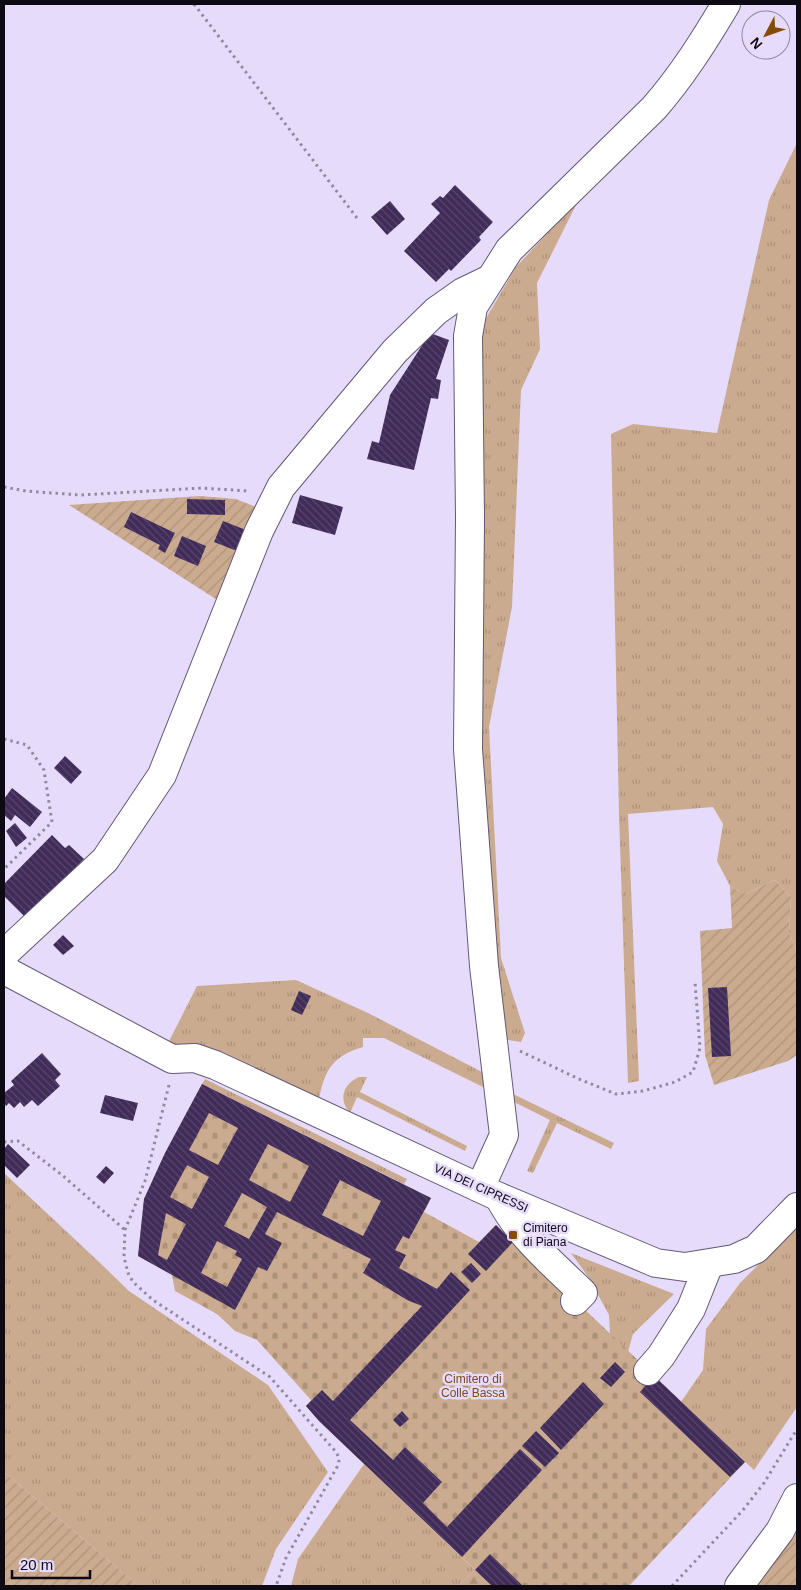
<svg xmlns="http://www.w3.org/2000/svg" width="801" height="1590" viewBox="0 0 801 1590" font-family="Arial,sans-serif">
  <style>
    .grass { fill: url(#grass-tufts) }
    .forest { fill: url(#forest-firs) }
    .cemetery { fill: url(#cemetery-stones) }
    .garden { fill: url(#garden-furrows) }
    .building { fill: url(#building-back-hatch); fill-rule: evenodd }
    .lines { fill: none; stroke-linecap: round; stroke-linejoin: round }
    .minor-casing { stroke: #635974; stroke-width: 30 }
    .path { stroke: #9289a0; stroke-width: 3; stroke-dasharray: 2.5 4; stroke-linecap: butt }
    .minor { stroke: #fff; stroke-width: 28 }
    .poi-dot { fill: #864c01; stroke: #e7dbfb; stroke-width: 2 }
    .labels { text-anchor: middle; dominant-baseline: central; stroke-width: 5; stroke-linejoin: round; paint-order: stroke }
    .street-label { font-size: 12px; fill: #0e0a14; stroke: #e7dbfb }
    .poi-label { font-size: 12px; fill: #0e0a14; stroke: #e7dbfb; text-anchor: start }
    .park-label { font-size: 12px; fill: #794b19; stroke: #e7dbfb }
  </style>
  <defs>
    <pattern id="grass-tufts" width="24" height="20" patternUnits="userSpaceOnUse" patternTransform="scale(1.25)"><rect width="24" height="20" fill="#cbab8f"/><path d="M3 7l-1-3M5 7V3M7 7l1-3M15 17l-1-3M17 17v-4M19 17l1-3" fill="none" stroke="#ad927a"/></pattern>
    <pattern id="forest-firs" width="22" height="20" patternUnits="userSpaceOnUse" patternTransform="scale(1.25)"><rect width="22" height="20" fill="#cbab8f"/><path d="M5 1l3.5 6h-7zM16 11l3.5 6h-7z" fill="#ad927a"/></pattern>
    <pattern id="cemetery-stones" width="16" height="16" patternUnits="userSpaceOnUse" patternTransform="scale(1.25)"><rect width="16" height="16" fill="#cbab8f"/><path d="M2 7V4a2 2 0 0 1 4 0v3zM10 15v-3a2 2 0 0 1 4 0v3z" fill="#ad927a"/></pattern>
    <pattern id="garden-furrows" width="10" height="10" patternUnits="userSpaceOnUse" patternTransform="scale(1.25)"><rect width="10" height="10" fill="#cbab8f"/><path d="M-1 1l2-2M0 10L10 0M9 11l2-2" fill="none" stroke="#ad927a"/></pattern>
    <pattern id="building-back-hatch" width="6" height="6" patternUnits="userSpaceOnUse" patternTransform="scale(1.25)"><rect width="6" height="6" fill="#402b59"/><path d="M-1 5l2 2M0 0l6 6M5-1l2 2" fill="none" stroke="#58476c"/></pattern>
  </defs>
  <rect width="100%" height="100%" fill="#e7dbfb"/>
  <!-- grass -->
  <g class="grass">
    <path d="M797,143V953L789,932L791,897L775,880L745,894L730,886L717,861L723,824L713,807L628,814L639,1081L628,1083L619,815L611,434L633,424L717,433L769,200Z"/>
    <path d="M579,199L537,283L540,349L521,390L512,607L489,727L501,958L525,1033L521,1042L502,1039L473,743L478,332L516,267Z"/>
    <path d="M296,980L368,1013L484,1073L487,1089L384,1038H363V1047C333,1056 325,1069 319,1099L164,1051L197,986Z"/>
    <path d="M359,1077H367L360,1092L467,1146L465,1151L357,1097L350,1113C338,1099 343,1084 359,1077Z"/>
    <path d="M205,1079L407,1179L404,1184L202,1084Z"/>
    <path d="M511,1093L614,1143L611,1149L557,1123L533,1173L527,1171L550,1120L510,1100Z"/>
    <path d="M4,1173L98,1261L129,1291L268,1385L328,1472L276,1549L262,1586H139L4,1472Z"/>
    <path d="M797,1226V1407L754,1470L681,1402L703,1370L706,1329L740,1283Z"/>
    <path d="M571,1253L674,1294L633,1334L628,1352L610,1335L609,1315L589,1278Z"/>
    <path d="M364,1464L475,1570L458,1586H291L298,1559Z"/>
  </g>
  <!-- forest -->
  <path class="forest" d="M475,1570L492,1586H458Z"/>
  <!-- cemetery -->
  <path class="cemetery" d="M202,1084L431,1198L424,1212L479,1242L496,1225L745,1462L629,1586H492L319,1421L306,1406L311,1400L257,1340L235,1331L217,1314L175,1291L172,1275L138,1256L144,1199L165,1153Z"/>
  <!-- garden -->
  <g class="garden">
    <path d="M200,496L236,499L256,507L222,603L69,505Z"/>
    <path d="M775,880L791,897L789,932L797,953V1055L788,1061L714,1085L705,1055L700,931L732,928L730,886L745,894Z"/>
    <path d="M4,1472L139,1586H4Z"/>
    <path d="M797,1520V1586H752Z"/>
  </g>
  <!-- building -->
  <g class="building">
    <path d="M455,185L493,222L479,237L481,240L451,271L449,269L436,282L404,251L440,213L431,204L440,196L443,198Z"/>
    <path d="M390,201L405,219L387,235L371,217Z"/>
    <path d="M430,333L449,340L436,379L441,380L438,399L431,398L414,470L367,459L372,441L379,443L390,395Z"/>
    <path d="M300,495L343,507L335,535L292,523Z"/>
    <path d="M187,499L225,500V515L187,514Z"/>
    <path d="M131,512L175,533L165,553L158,549L160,545L124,527Z"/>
    <path d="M223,521L246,530L237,551L214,542Z"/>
    <path d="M182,536L206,546L198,566L174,556Z"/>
    <path d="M65,756L82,772L71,784L54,768Z"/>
    <path d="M12,788L42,812L30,827L15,815L11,821L4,815V799Z"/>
    <path d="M15,823L27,838L16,847L6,831Z"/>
    <path d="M52,835L65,848L69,845L84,859L26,918L4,896V884Z"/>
    <path d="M63,935L74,946L63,955L53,945Z"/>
    <path d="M727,987L731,1056L712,1057L708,988Z"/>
    <path d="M299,991L311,996L302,1015L291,1010Z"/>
    <path d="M42,1053L61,1074L55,1080L60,1086L38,1106L32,1100L24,1107L20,1102L14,1108L9,1103L6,1106L4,1103V1093L14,1085L11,1081Z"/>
    <path d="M202,1084L431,1198L409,1239L403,1236L395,1250L406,1255L399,1268L437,1289L451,1272L470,1290L350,1420L393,1460L405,1447L442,1482L423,1503L447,1527L520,1449L542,1470L462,1557L319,1421L306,1406L322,1390L333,1401L422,1306L407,1300L363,1273L371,1259L277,1212L265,1234L282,1243L267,1271L258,1267L235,1310L138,1256L144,1199L165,1153ZM209,1113L238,1128L218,1165L189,1150ZM268,1144L309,1166L290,1202L249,1180ZM187,1165L209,1177L192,1209L170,1197ZM340,1180L381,1201L363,1236L322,1215ZM242,1193L267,1207L249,1239L224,1226ZM166,1213L186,1224L167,1260L158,1255ZM217,1241L237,1251L235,1255L242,1259L227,1287L201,1273Z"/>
    <path d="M105,1095L138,1103L133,1121L100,1113Z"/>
    <path d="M8,1144L30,1165L17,1178L4,1165V1149Z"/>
    <path d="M106,1166L114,1173L104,1184L96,1177Z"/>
    <path d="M496,1225L513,1242L486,1271L468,1254Z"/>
    <path d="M471,1263L481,1274L472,1283L461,1272Z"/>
    <path d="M615,1362L625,1372L611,1387L600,1378Z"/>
    <path d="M654,1376L745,1462L730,1477L640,1392Z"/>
    <path d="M583,1382L604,1404L561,1450L540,1428Z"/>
    <path d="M402,1411L409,1419L400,1427L393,1420Z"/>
    <path d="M536,1431L559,1453L545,1467L522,1446Z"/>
    <path d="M490,1554L523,1586H492L475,1570Z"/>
  </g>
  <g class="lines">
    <defs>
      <g id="minor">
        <path d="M4,954L105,860L162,775L259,531L281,487L395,351L436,311L463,292L490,279"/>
        <path d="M4,966L8,972L172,1059L195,1058L215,1065L499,1197L656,1263L685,1267L734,1259L756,1249L797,1207"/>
        <path d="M480,1188L504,1135L484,966L468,749L470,518L468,336L473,307L509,250L654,108C682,76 704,41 726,4"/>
        <path d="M499,1197C519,1236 552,1263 583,1293L575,1301"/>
        <path d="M648,1371L661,1356L691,1309L709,1264"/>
        <path d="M739,1586L780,1531L797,1498"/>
      </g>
    </defs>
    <!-- minor casing -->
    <use href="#minor" class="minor-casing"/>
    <!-- path -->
    <g class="path">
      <path d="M194,4L357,218"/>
      <path d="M4,487L26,491L80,495L201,488L249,491"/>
      <path d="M4,739L27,745L44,770L52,822L4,869"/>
      <path d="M520,1051L579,1079L616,1094L643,1091L675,1082L693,1072L700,1048L695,982"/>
      <path d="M169,1085L145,1181L125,1230L124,1257L128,1273L133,1282L153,1300L270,1377L336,1452C339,1457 340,1461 337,1467L286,1558L276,1586"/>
      <path d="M4,1142L18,1141L62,1175L125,1230"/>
      <path d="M672,1586L743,1510L764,1483L797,1429"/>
    </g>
    <!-- minor -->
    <use href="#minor" class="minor"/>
  </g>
  <!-- markers -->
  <rect class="poi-dot" x="508" y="1230" width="10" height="10" rx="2.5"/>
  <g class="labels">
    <!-- street labels -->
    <g class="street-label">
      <text transform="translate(481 1188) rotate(24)">VIA DEI CIPRESSI</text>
    </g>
    <!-- poi labels -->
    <g class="poi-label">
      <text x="523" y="1228">Cimitero<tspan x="523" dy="14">di Piana</tspan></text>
    </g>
    <!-- park labels -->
    <g class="park-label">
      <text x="473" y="1379">Cimitero di<tspan x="473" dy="14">Colle Bassa</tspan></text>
    </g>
  </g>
  <!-- border -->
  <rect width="801" height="1590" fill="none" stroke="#0e0a14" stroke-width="10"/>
  <!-- north arrow -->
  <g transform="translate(766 35) rotate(229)"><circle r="24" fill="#e7dbfb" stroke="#90879f"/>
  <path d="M0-4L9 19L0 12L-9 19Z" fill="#864c01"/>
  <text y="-8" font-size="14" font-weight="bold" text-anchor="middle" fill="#0e0a14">N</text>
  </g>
  <!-- scale -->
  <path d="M12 1570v8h78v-8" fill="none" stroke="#0e0a14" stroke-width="2.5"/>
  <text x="20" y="1570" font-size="15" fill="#0e0a14" stroke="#e7dbfb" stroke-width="4" paint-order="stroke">20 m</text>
</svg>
